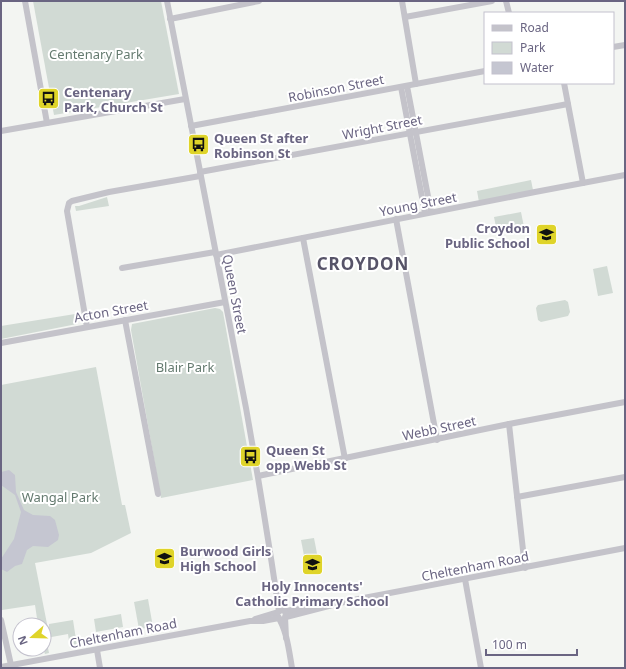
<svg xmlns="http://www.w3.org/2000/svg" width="626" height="669" viewBox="0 0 626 669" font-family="'Noto Sans',sans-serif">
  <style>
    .green { fill: #d1dad4 }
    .water { fill: #c5c6d1 }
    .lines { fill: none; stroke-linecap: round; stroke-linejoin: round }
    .street { stroke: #c4c3ca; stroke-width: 6 }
    .labels { text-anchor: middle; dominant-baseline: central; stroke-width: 4; stroke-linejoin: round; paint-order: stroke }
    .park-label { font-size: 13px; fill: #647a6f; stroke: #fff }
    .street-label { font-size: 13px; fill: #6a6582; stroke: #fff }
    .poi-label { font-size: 13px; font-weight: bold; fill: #6a6582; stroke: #fff; text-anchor: start }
    .district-label { font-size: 17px; font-weight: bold; letter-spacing: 1px; fill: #565368; stroke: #fff }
  </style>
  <rect width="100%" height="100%" fill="#f3f5f2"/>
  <!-- green -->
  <g class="green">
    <path d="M33,1H161L179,94L54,115Z"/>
    <path d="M531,180L533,190L479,202L477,191Z"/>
    <path d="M107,197L109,206L76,211L75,206H79Z"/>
    <path d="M521,212L524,227L497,232L494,217Z"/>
    <path d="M607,266L613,293L598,296L593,269Z"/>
    <path d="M565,300L568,302L570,312L568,316L541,322L538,320L536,308L538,305Z"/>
    <path d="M215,308L220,309L223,312L253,480L161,498L131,330L132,324Z"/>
    <path d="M75,314L77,324L1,339V326Z"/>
    <path d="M96,367L122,505H125L131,533L91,553L35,563L47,624L38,625L35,605L2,610L1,605V385Z"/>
    <path d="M314,538L320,569L307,571L301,540Z"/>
    <path d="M148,599L153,627L139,629L134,602Z"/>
    <path d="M121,614L123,627L96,632L94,619Z"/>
    <path d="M73,620L77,646L70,648L68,634L46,638L49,653L45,654L43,649L44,631L45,634L49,633V624Z"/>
  </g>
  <!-- water -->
  <path class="water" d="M9,470L15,475L16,492L24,510L33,515L50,516L55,520L59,535L58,540L48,547L33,546L27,550L22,564L15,566L7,572L1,569V559L14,539L21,512L15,495L1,485V472Z"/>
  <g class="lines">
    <!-- street -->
    <g class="street">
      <path d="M25,1L47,123"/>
      <path d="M167,1L246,408C258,476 269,543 279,611"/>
      <path d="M402,1L416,84"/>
      <path d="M506,1L509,13"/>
      <path d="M405,17L492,1"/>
      <path d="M170,19L259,1"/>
      <path d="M613,47L625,45"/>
      <path d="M564,83L583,183"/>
      <path d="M407,86L431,212"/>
      <path d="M401,87L425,213"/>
      <path d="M191,126L485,71"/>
      <path d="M1,131L185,99"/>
      <path d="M200,172L568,104"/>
      <path d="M396,219L437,440"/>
      <path d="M303,238L345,459"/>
      <path d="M216,255L535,192L625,175"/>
      <path d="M122,268L215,252"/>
      <path d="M125,320L158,494"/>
      <path d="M87,327L67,211L69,203L72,201L109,192L200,176"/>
      <path d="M1,343L225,302"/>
      <path d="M509,424L525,568"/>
      <path d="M258,476L509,424L625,402"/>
      <path d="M517,497L625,477"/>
      <path d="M465,579L481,668"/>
      <path d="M285,611L322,606"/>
      <path d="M286,617L348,601L625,548"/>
      <path d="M255,619L278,612"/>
      <path d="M1,620L11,665"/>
      <path d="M286,638L285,617L286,614L285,611L281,610L278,612L277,615C287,630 289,651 292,668"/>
      <path d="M97,650L100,668"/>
      <path d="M1,667L250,621H263L279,618"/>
    </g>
  </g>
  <!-- icons -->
  <defs>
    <symbol id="bus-square" viewBox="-11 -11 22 22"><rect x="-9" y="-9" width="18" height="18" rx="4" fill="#dfd429" stroke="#fff"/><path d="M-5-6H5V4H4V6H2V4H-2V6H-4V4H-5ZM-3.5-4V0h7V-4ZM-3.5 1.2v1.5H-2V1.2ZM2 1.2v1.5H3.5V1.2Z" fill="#111"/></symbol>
    <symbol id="school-square" viewBox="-11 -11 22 22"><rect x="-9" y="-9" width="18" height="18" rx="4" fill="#dfd429" stroke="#fff"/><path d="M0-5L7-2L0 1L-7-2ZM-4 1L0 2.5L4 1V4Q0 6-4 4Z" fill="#111"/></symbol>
  </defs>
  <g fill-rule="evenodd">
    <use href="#bus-square" x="36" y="86" width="25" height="25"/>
    <use href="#bus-square" x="186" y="132" width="25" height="25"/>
    <use href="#school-square" x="534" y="222" width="25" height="25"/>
    <use href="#bus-square" x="238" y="444" width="25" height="25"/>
    <use href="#school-square" x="152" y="546" width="25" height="25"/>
    <use href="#school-square" x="300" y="552" width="25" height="25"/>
  </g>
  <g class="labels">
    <!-- park labels -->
    <g class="park-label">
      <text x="96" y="54">Centenary Park</text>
      <text x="185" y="367">Blair Park</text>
      <text x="60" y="497">Wangal Park</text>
    </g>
    <!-- street labels -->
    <g class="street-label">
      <text transform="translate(336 88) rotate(-11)">Robinson Street</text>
      <text transform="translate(382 127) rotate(-11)">Wright Street</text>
      <text transform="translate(418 204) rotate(-11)">Young Street</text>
      <text transform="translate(235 294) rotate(79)">Queen Street</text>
      <text transform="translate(111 311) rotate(-10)">Acton Street</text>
      <text transform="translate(439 428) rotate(-12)">Webb Street</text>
      <text transform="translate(475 566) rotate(-11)">Cheltenham Road</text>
      <text transform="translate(123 633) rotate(-11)">Cheltenham Road</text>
    </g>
    <!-- poi labels -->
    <g class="poi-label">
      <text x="64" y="92">Centenary<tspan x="64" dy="15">Park, Church St</tspan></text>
      <text x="214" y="138">Queen St after<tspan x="214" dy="15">Robinson St</tspan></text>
      <text x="530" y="228" text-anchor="end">Croydon<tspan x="530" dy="15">Public School</tspan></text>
      <text x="266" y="450">Queen St<tspan x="266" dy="15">opp Webb St</tspan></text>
      <text x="180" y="551">Burwood Girls<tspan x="180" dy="15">High School</tspan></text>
      <text x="312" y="586" text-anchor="middle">Holy Innocents'<tspan x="312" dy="15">Catholic Primary School</tspan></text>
    </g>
    <!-- district labels -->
    <g class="district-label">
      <text x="363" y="263">CROYDON</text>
    </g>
  </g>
  <!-- border -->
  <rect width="626" height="669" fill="none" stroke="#6a6582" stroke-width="4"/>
  <!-- legend -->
  <rect x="484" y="12" width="130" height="72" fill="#ffffff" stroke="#c3c1cd"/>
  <rect x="492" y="25" width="20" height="6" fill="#c4c3ca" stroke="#c3c1cd"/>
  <text x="520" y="32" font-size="12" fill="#6a6582">Road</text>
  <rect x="492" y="42" width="20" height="12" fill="#d1dad4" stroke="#c3c1cd"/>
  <text x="520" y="52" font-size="12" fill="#6a6582">Park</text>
  <rect x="492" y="62" width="20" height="12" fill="#c5c6d1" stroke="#c3c1cd"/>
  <text x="520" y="72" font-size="12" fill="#6a6582">Water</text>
  <!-- north arrow -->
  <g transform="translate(32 637) rotate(250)"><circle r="19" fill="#ffffff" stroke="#c3c1cd"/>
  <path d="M0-3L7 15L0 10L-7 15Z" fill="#dfd429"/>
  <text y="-6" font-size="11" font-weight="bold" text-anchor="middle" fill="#6a6582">N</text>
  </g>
  <!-- scale -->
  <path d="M486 649v6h91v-6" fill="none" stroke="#6a6582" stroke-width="2"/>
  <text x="492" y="649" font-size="12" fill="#6a6582" stroke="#ffffff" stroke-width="3" paint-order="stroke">100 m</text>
</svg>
